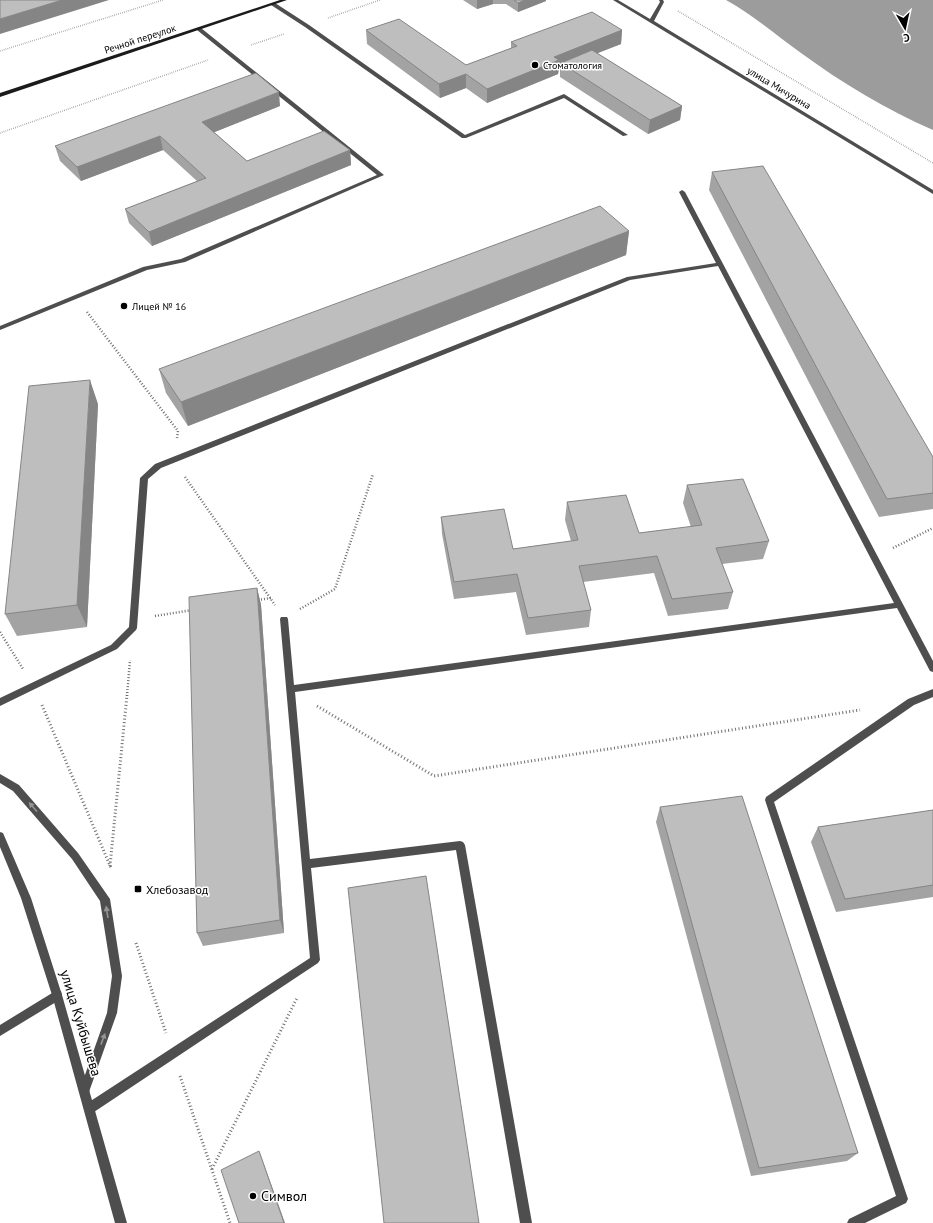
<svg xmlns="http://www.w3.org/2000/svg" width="933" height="1223" viewBox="0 0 933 1223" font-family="'PT Sans',sans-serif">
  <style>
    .water { fill: #9c9c9c }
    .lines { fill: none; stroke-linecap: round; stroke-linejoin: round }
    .path-far2 { stroke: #707070; stroke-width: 1.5; stroke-dasharray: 0.5 1.5; stroke-linecap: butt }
    .path-far1 { stroke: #707070; stroke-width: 2.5; stroke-dasharray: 1 2; stroke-linecap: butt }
    .path { stroke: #707070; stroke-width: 3; stroke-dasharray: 1 2.5; stroke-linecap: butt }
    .service { fill: #4e4e4e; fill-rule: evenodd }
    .tertiary { fill: #4e4e4e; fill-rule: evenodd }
    .secondary { fill: #1b1b1b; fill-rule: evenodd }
    .wall { fill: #a3a3a3 }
    .shaded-wall { fill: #858585 }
    .building { fill: #bebebe; stroke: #858585 }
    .oneway { fill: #959595 }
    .poi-dot { fill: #000; stroke: #fff; stroke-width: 1.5 }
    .labels { text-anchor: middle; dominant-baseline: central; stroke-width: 3; stroke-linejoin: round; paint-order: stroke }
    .far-street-label { font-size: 10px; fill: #000; stroke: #fff }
    .far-poi-label { font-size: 10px; fill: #000; stroke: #fff; text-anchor: start }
    .poi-label { font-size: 12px; fill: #000; stroke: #fff; text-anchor: start }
    .near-street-label { font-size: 14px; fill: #000; stroke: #fff }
    .near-poi-label { font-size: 14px; fill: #000; stroke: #fff; text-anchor: start }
  </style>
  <rect width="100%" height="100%" fill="#fff"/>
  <!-- water -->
  <path class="water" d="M726,0H933V130C887,110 842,83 801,53C776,35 753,15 726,0Z"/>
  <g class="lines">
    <!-- path-far2 -->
    <g class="path-far2">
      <path d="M678,11L933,163"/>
      <path d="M328,18L380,0"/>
      <path d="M251,45L284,34"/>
      <path d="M0,51L163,0"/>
      <path d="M0,133L208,60"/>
    </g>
    <!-- path-far1 -->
    <g class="path-far1">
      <path d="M87,312L178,431L177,438"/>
      <path d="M185,477L275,605"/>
      <path d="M893,548L933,528"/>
      <path d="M258,600L271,598"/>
      <path d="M300,609L335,589L373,474"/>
      <path d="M155,616L192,610"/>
      <path d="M0,632L23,669"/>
      <path d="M127,696L130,660"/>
    </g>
    <!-- path -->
    <g class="path">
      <path d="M42,705L111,868"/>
      <path d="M317,706L434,776L860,710"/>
      <path d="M110,866L127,695"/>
      <path d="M136,943L166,1033"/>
      <path d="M180,1076L230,1223"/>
      <path d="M212,1169L297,998"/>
    </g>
    <!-- service -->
    <g class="service">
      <path d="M613,0H618L650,19L660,2L659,0H663L664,2L654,21L933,190V194Z"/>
      <path d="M271,3H275L309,25L465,135L564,94L628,135L623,136L564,98L466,138H462L305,27L271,5Z"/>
      <path d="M197,28H201L384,175L185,262L147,270L0,330V326L143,267L181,259L377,175L197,30Z"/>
      <path d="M682,190L685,192L933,661V672L930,671L897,608L295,692L310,859L460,841L463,842L465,845L532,1223H520L456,850L311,868L320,960L318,963L94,1112L90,1113L86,1112L85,1108L86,1104L310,958L280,619L281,617H287L288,619L294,685L894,603L718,266L630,280L161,468L148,479L137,628L136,630L117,649L0,706V698L111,645L129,627L140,478L155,464L627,277L716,263L679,192Z"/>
      <path d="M933,689V697L914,705L774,802L908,1199L906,1203L865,1223H847L849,1219L896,1196L765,800L766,797L908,699Z"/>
      <path d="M0,774L19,785L78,853L110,899L122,976L117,1013L90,1089L89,1093L85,1094L81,1093L80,1089L107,1013L112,976L100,901L72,859L13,791L0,783Z"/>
      <path d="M57,990L61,991L62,995L61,999L0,1036V1025Z"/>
    </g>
    <!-- tertiary -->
    <path class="tertiary" d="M0,832L3,833L31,898L62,995L127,1223H115L52,995L21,898L0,847Z"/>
    <!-- secondary -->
    <path class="secondary" d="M280,0H287L0,97V93Z"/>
  </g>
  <!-- wall -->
  <g class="wall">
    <path d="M463,0H546V1L518,12L506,4H493L477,9Z"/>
    <path d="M366,30L466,65L511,48V42L622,30L621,44L597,53L682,106L680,120L648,134L560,77V68L559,69L558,74L487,103L466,88L440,98L367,44Z"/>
    <path d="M280,106L214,132L247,161L350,150L351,165L152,246L129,223L125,209L197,181L163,150L81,181L60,161L55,146Z"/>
    <path d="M712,172L933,457V509L879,517L709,190Z"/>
    <path d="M629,231L626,255L188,426L166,393L159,369Z"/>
    <path d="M98,404L87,627L17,636L5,614Z"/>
    <path d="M687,485L769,541L763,559L722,564L733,592L728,609L668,616L654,573L583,582L591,610L589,627L526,635L516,592L454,599L442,534L441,517L513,549L571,541L565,520L567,502L639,533L691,527L683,503Z"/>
    <path d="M257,588L261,605L284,933L203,946L197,933Z"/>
    <path d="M660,807L858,1153L847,1161L751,1176L656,822Z"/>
    <path d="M933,810V897L836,912L811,842L818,827Z"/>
  </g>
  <!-- shaded-wall -->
  <g class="shaded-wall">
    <path d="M62,0H109L0,34V19Z"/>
    <path d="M477,0H493V4L477,9Z"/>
    <path d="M525,0H546V1L518,12V3Z"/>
    <path d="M622,30L621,44L565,66L561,63L560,68L559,69L558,74L487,103V89L554,57Z"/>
    <path d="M466,74V88L440,98L439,84Z"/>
    <path d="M279,92L280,106L205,136L202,122Z"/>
    <path d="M682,106L680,120L648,134L650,120Z"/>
    <path d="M160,136L163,150L81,181L77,167Z"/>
    <path d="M350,150L351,165L152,246L149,232Z"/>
    <path d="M629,231L626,255L188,426L181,402Z"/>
    <path d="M90,380L98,404L87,627L77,605Z"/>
    <path d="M257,588L261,605L284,933L280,920Z"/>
    <path d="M259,1151L260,1153L285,1223H284Z"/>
  </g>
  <!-- building -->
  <g class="building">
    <path d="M0,0H62L0,19Z"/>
    <path d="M514,0H525L518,3Z"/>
    <path d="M592,12L622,30L554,57L559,60L487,89L466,74L439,84L366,30L399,19L466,65L517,46L511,42Z"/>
    <path d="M592,50L682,106L650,120L561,63Z"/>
    <path d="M256,73L279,92L202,122L247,161L324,131L350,150L149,232L125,209L206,178L160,136L77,167L55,146Z"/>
    <path d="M763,166L933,457V493L887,499L712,172Z"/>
    <path d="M600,206L629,231L181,402L159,369Z"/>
    <path d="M90,380L77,605L5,614L29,386Z"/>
    <path d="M743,479L769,541L716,548L733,592L672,599L657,556L579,566L591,610L528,618L517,574L454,582L441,517L504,509L513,549L578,540L567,502L626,495L639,533L702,525L687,485Z"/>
    <path d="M257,588L280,920L197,933L189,597Z"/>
    <path d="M742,796L858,1153L759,1168L660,807Z"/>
    <path d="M933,810V885L845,899L818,827Z"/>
    <path d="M426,876L479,1223H384L348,888Z"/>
    <path d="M259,1151L284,1223H239L221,1170Z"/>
  </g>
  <!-- one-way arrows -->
  <defs><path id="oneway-solid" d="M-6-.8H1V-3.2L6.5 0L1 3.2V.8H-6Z"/></defs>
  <g class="oneway">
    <use href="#oneway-solid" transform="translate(33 807) rotate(-131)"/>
    <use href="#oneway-solid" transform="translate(107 912) rotate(-99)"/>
    <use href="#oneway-solid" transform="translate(103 1039) rotate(-70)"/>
  </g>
  <!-- markers -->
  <g class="poi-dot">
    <circle cx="535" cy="65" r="4"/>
    <circle cx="124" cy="306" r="4"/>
    <rect x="134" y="885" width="8" height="8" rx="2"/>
    <circle cx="253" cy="1196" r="4"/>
  </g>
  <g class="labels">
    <!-- far-street labels -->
    <g class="far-street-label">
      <text transform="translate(140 39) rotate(-18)">Речной переулок</text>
      <text transform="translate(779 88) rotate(31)">улица Мичурина</text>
    </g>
    <!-- far-poi labels -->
    <g class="far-poi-label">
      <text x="543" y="65">Стоматология</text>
      <text x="132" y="306">Лицей № 16</text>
    </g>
    <!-- poi labels -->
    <g class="poi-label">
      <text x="146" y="889">Хлебозавод</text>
    </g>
    <!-- near-street labels -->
    <g class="near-street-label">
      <text transform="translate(81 1023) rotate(73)">улица Куйбышева</text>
    </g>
    <!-- near-poi labels -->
    <g class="near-poi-label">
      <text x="261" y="1196">Символ</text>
    </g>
  </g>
  <!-- north arrow -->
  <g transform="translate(905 28) rotate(171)" stroke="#ffffff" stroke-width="3" paint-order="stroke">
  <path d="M0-3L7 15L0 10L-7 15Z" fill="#000000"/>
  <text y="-6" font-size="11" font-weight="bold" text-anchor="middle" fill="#000000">С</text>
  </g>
</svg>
